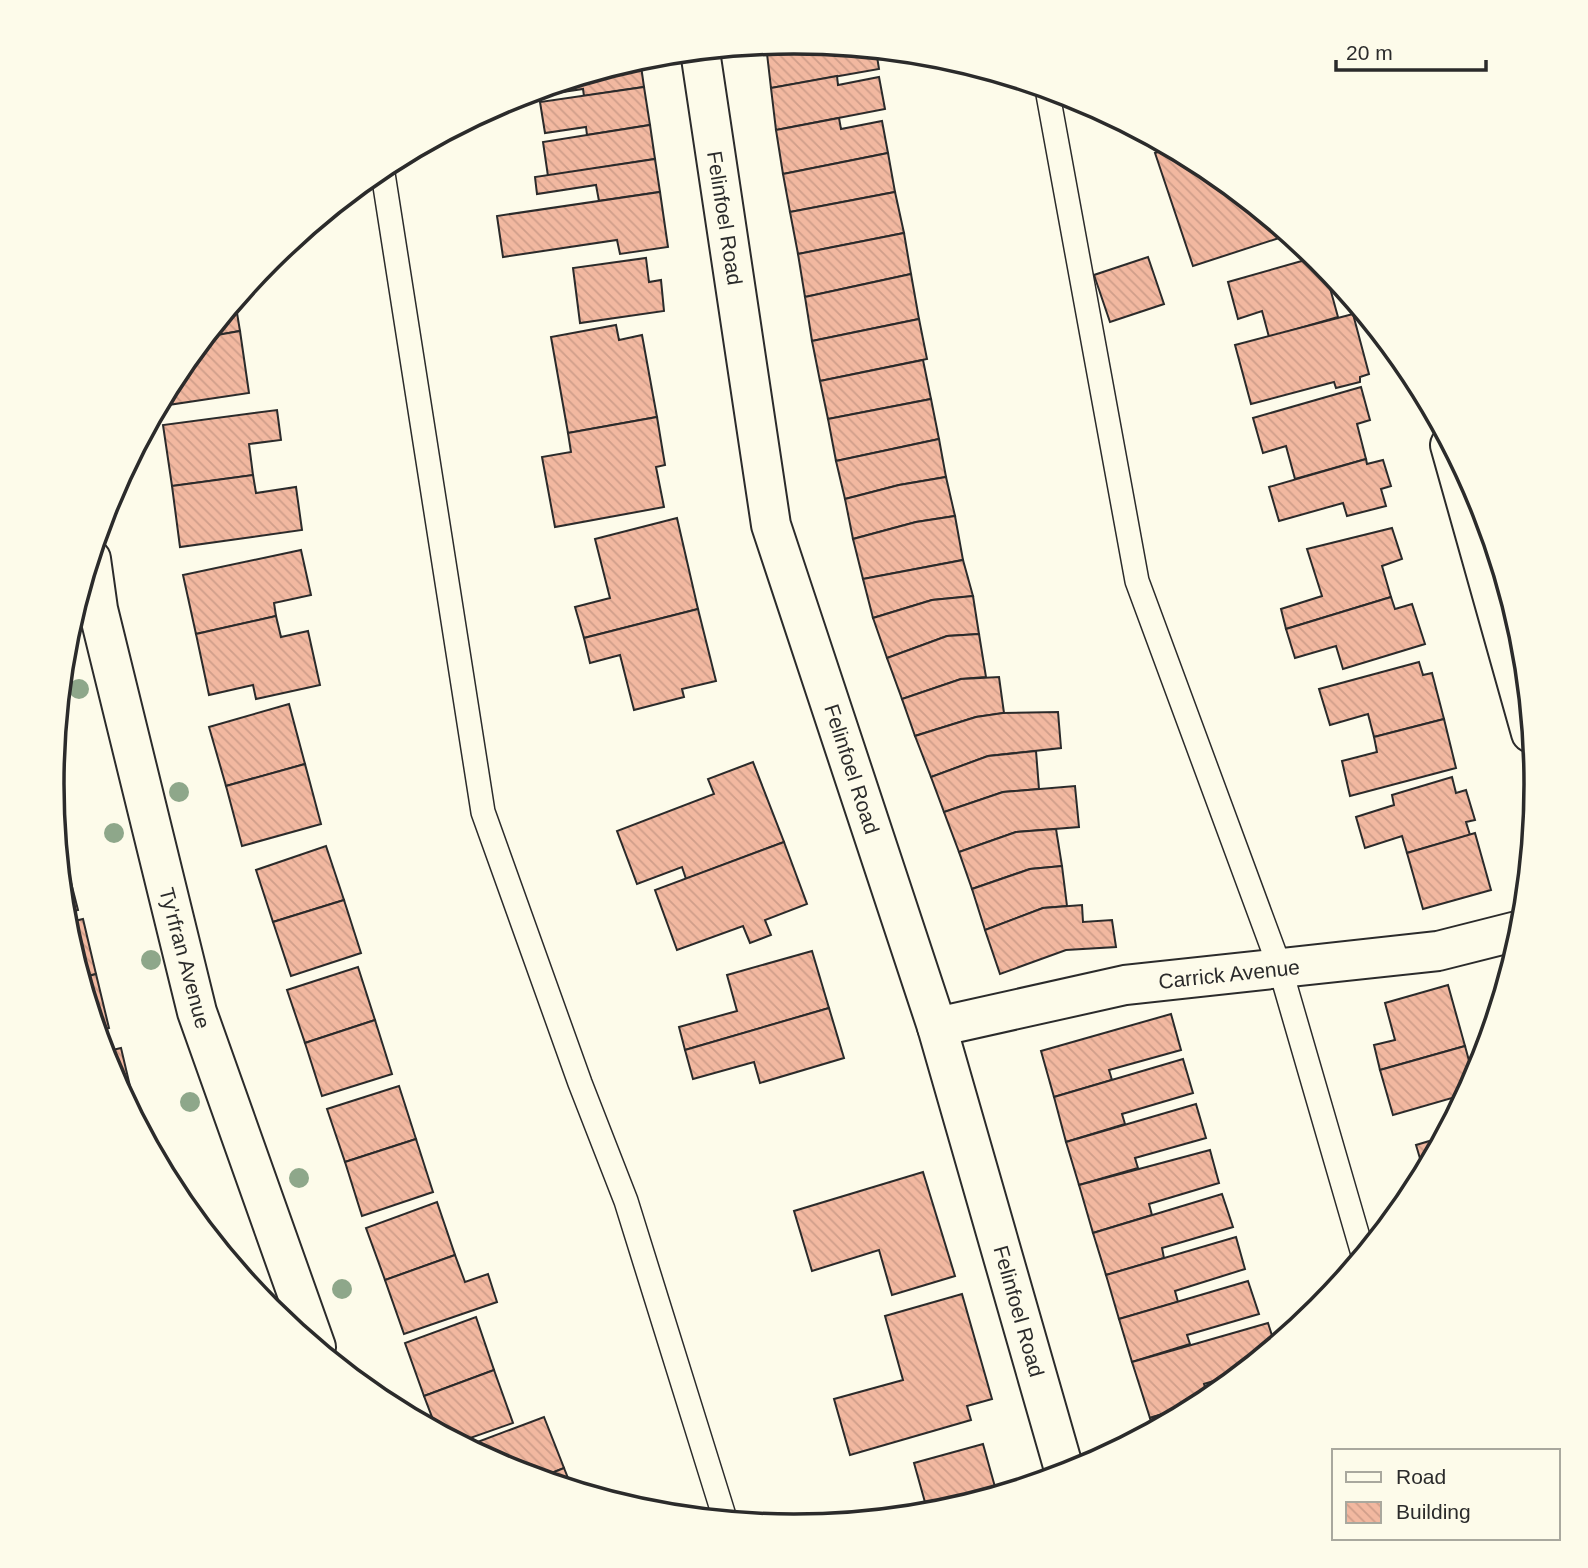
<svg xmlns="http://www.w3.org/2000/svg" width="1588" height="1568" viewBox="0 0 1588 1568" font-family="Helvetica,sans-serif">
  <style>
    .building { fill: url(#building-back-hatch); stroke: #2b2b2b; stroke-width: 2 }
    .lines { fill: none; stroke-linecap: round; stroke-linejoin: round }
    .service-casing { stroke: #2b2b2b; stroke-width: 26 }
    .minor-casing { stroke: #2b2b2b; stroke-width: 42 }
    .primary-casing { stroke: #2b2b2b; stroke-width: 42 }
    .service { stroke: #fdfbea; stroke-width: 23 }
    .minor { stroke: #fdfbea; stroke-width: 38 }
    .primary { stroke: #fdfbea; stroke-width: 38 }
    .tree { fill: #8ea78a }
    .labels { text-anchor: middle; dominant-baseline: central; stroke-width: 5; stroke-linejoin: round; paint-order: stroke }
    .street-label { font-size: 21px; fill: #2b2b2b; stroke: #fdfbea }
    .rim { fill: none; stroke: #2b2b2b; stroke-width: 3.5 }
  </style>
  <defs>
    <pattern id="building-back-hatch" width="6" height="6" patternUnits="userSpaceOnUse" patternTransform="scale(1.75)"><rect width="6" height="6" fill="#f2b8a0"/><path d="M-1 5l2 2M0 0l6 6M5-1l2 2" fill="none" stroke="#d09e8a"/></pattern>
  </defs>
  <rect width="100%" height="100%" fill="#fdfbea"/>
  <!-- building -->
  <g class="building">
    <path d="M794,42L876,50L879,69L771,88L766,45Z"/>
    <path d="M640,59L644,87L584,96L583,89L535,96L534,91Z"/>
    <path d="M837,76L838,85L879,77L885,109L776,130L771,88Z"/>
    <path d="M644,87L650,125L587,135L586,127L545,133L540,102Z"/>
    <path d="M839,118L841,129L882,121L888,153L783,174L776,130Z"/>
    <path d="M650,125L655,159L548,176L543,142Z"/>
    <path d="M1170,148L1207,167L1275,223L1279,238L1193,266L1155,153Z"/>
    <path d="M888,153L895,192L790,212L783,174Z"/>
    <path d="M655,159L660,192L599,201L596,185L537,194L535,177Z"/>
    <path d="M660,192L668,247L620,254L617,240L503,257L497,216Z"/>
    <path d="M895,192L904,233L798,254L790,212Z"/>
    <path d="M904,233L911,274L805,297L798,254Z"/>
    <path d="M1148,257L1164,304L1110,322L1094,275Z"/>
    <path d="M1316,257L1332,275L1327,277L1338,317L1269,337L1262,311L1238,319L1228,282Z"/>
    <path d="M646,258L649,282L661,280L664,311L580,323L573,268Z"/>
    <path d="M911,274L919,319L812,341L805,297Z"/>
    <path d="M235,301L240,331L206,337Z"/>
    <path d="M1353,314L1369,374L1360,377V382L1336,388L1334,382L1251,404L1235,345Z"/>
    <path d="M919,319L927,359L820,381L812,341Z"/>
    <path d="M616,325L619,340L642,335L657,417L568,433L551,337Z"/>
    <path d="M240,331L249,393L168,405L166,393L177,371L206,337Z"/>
    <path d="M923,360L931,399L828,419L820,381Z"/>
    <path d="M1361,387L1370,420L1357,424L1366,459L1295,479L1286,446L1263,453L1253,418Z"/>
    <path d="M931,399L939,439L836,461L828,419Z"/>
    <path d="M277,410L281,440L249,444L253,475L172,486L163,425Z"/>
    <path d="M657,417L665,465L656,467L664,507L555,527L542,457L571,452L568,433Z"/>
    <path d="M939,439L946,477L899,485L845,499L836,461Z"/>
    <path d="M1366,459L1367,464L1383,460L1391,486L1381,489L1386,506L1347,516L1343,503L1279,521L1269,487Z"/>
    <path d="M253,475L256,493L296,487L302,530L180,547L172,486Z"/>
    <path d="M946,477L955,516L916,522L853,539L845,499L899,485Z"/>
    <path d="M955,516L963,560L863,579L853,539L916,522Z"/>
    <path d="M677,518L698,609L584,638L575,607L610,598L595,539Z"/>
    <path d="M1392,528L1402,559L1382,566L1391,597L1286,629L1281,609L1322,596L1307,549Z"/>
    <path d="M301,550L311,595L274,603L276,616L196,634L183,575Z"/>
    <path d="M963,560L973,596L932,600L873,618L863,579Z"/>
    <path d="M973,596L979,634L947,636L887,658L873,618L932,600Z"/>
    <path d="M1391,597L1395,609L1412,604L1425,644L1343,669L1336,646L1295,658L1286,629Z"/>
    <path d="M698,609L716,681L682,689L684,697L634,710L620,655L590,663L584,638Z"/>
    <path d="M276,616L281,637L308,631L320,685L256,699L253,685L209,695L196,634Z"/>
    <path d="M979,634L986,677L961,679L902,699L887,658L947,636Z"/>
    <path d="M1419,662L1423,675L1432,673L1444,719L1374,737L1368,714L1330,725L1319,689Z"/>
    <path d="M999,677L1004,713L976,717L915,736L902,699L961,679Z"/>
    <path d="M289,704L305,764L226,786L209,727Z"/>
    <path d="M1058,712L1061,748L988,756L931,777L915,736L976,717L1003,713Z"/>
    <path d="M1444,719L1456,768L1350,796L1342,761L1377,752L1374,737Z"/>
    <path d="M1036,751L1039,789L1003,792L944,812L931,777L988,756Z"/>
    <path d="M753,762L784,842L686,879L682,867L637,884L617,831L714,794L708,779Z"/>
    <path d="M305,764L321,824L242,846L226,786Z"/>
    <path d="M1452,777L1456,793L1466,790L1475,820L1466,822L1470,835L1407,853L1402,836L1365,848L1356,817L1394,805L1392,795Z"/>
    <path d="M1075,786L1079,827L1016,832L959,852L944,812L1003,792Z"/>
    <path d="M56,821L64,855L59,856Z"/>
    <path d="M1056,829L1062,866L1030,869L972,889L959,852L1016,832Z"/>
    <path d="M1475,833L1491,890L1423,909L1407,853Z"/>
    <path d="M784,842L807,904L765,920L771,935L750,943L743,926L677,950L655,890Z"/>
    <path d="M326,846L344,900L273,922L256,870Z"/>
    <path d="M64,855L78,910L65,913L59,856Z"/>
    <path d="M1062,866L1067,906L1043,908L985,930L972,889L1030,869Z"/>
    <path d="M344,900L361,953L291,976L273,922Z"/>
    <path d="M1082,905L1083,922L1112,920L1116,947L1066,950L1000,974L985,930L1043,908Z"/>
    <path d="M83,919L96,974L81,978L66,923Z"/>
    <path d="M812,951L829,1008L685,1050L679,1027L737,1011L727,975Z"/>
    <path d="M358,967L375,1020L305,1043L287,990Z"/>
    <path d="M96,974L109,1028L97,1031L81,978Z"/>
    <path d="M1448,985L1465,1046L1380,1070L1374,1045L1395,1040L1385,1003Z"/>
    <path d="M829,1008L844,1058L760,1083L754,1062L693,1079L685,1050Z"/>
    <path d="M1171,1014L1181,1050L1109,1070L1112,1080L1054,1097L1041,1051Z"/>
    <path d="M375,1020L392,1074L322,1096L305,1043Z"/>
    <path d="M1465,1046L1474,1079L1466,1094L1393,1115L1380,1070Z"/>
    <path d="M121,1048L134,1103L128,1105L108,1068L104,1052Z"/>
    <path d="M1183,1059L1193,1093L1122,1114L1125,1124L1066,1142L1054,1097Z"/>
    <path d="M399,1086L416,1139L345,1162L327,1109Z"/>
    <path d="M134,1103L140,1126L128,1105Z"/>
    <path d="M1196,1104L1206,1138L1135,1158L1138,1168L1079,1185L1066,1142Z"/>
    <path d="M1443,1137L1424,1172L1416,1145Z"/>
    <path d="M416,1139L433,1192L362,1216L345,1162Z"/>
    <path d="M1210,1150L1219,1183L1149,1204L1152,1215L1093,1233L1079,1185Z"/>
    <path d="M923,1172L955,1276L892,1295L879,1250L812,1271L794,1211Z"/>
    <path d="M1222,1194L1233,1227L1162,1248L1164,1258L1106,1275L1093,1233Z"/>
    <path d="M437,1202L455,1255L385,1280L366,1228Z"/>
    <path d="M1236,1237L1245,1269L1175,1291L1178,1302L1119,1319L1106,1275Z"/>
    <path d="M455,1255L465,1282L488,1274L497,1302L404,1334L385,1280Z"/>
    <path d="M1248,1281L1259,1314L1187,1335L1190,1344L1132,1362L1119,1319Z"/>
    <path d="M962,1294L992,1399L967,1406L971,1420L850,1455L834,1399L903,1380L885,1316Z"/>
    <path d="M476,1317L494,1370L424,1396L405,1343Z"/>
    <path d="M1268,1323L1275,1345L1240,1373L1204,1384L1209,1399L1207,1400L1150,1418L1132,1362Z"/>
    <path d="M494,1370L513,1423L459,1442L437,1430L424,1396Z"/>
    <path d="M1207,1400L1206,1401L1153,1429L1150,1418Z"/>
    <path d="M544,1417L564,1468L539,1478L510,1469L467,1446Z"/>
    <path d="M983,1444L997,1494L938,1512L928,1513L914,1463Z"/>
    <path d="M564,1468L572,1488L539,1478Z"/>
  </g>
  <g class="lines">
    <defs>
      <g id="service">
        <path d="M1047,89L1137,581L1280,968L1363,1254"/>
        <path d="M382,167L483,812L580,1083L626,1201L725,1519"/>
      </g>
      <g id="minor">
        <path d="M1450,445L1531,733"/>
        <path d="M91,559L98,609L197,1012L316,1347"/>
        <path d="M937,1027L1125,985L1438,951L1521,930"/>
      </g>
      <path id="primary" d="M700,51L771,525L937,1027L1065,1473"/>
    </defs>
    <!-- service casing -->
    <use href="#service" class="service-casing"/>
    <!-- minor casing -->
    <use href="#minor" class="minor-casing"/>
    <!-- primary casing -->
    <use href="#primary" class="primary-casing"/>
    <!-- service -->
    <use href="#service" class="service"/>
    <!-- minor -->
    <use href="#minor" class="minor"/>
    <!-- primary -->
    <use href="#primary" class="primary"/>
  </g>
  <!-- trees -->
  <g class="tree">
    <circle cx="79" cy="689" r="10"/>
    <circle cx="179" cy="792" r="10"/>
    <circle cx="114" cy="833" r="10"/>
    <circle cx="151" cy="960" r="10"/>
    <circle cx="190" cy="1102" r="10"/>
    <circle cx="299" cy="1178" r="10"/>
    <circle cx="342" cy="1289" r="10"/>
  </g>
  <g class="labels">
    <!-- street labels -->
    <g class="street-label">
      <text transform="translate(725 218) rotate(81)">Felinfoel Road</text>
      <text transform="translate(852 769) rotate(72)">Felinfoel Road</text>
      <text transform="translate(185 958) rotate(75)">Ty'rfran Avenue</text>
      <text transform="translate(1229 974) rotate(-6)">Carrick Avenue</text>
      <text transform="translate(1019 1311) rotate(74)">Felinfoel Road</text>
    </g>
  </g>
  <!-- crop -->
  <path d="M0 0H1588V1568H0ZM64 784a730 730 0 1 1 1460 0a730 730 0 1 1-1460 0Z" fill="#fdfbea" fill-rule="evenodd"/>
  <path class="rim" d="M64 784a730 730 0 1 1 1460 0a730 730 0 1 1-1460 0Z"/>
  <!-- legend -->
  <rect x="1332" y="1449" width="228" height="91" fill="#fdfbea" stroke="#a9a89e" stroke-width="2"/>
  <rect x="1346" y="1472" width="35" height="10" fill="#fdfbea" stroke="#a9a89e" stroke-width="2"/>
  <text x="1396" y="1484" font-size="21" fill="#2b2b2b">Road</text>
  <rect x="1346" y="1502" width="35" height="21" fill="url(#building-back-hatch)" stroke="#a9a89e" stroke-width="2"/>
  <text x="1396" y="1519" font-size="21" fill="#2b2b2b">Building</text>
  <!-- scale -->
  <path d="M1336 60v10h150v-10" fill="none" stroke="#2b2b2b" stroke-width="3.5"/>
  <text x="1346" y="60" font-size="21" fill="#2b2b2b" stroke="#fdfbea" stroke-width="5" paint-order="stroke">20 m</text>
</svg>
